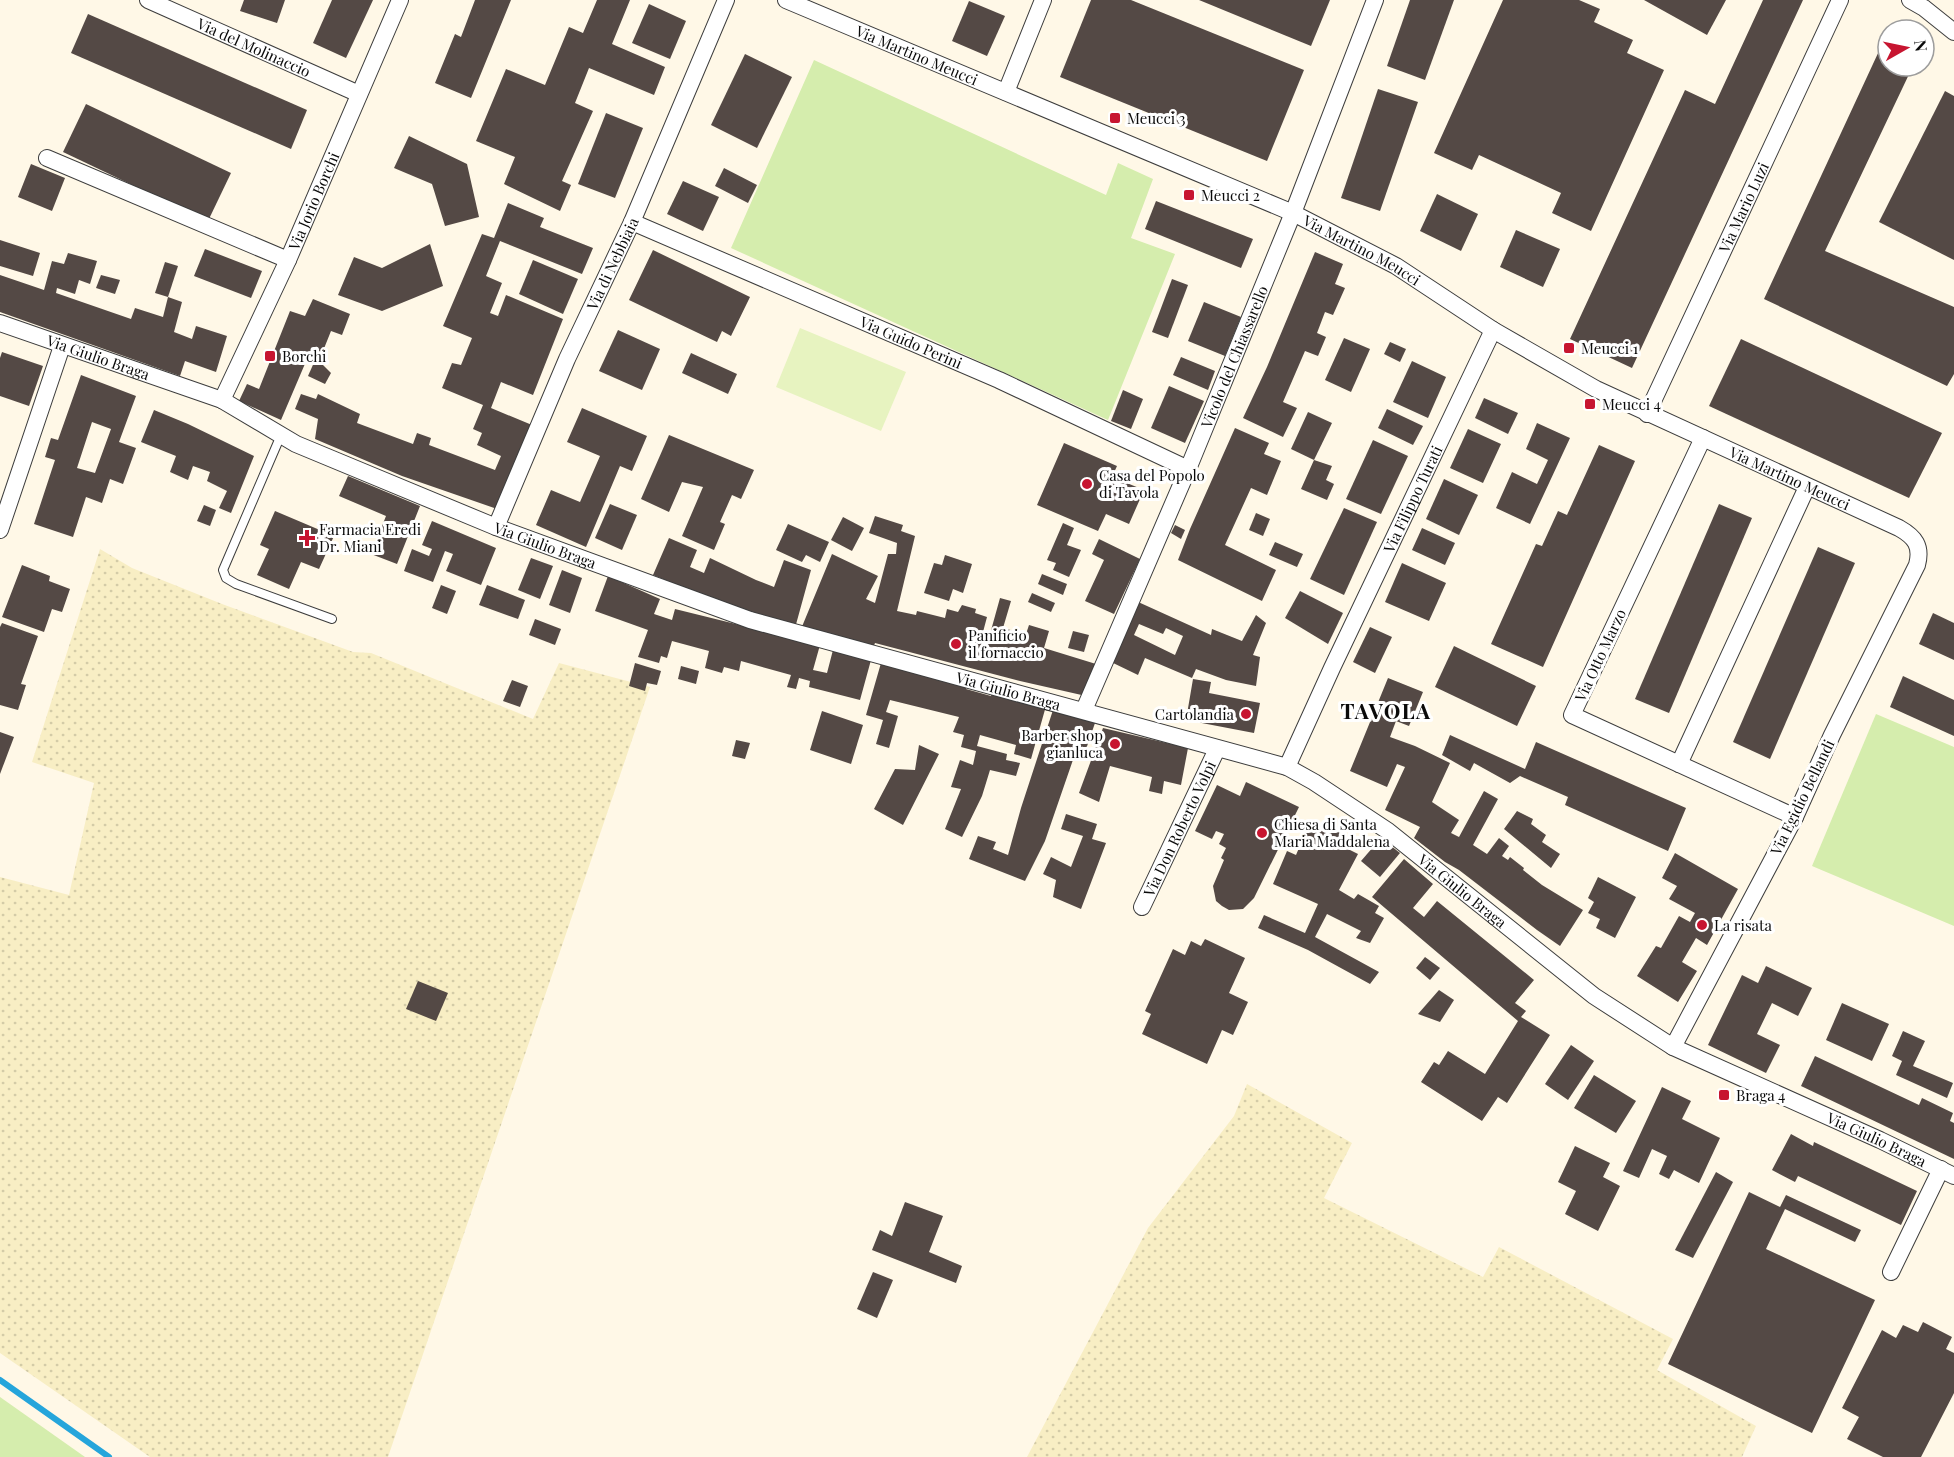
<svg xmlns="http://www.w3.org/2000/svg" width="1954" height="1457" viewBox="0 0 1954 1457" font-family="'Playfair Display',serif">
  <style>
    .farmland { fill: url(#farmland-dots) }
    .grass { fill: #d5edad }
    .pitch { fill: #e7f3c0 }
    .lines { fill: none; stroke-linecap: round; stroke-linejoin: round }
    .stream { stroke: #25a5db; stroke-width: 6 }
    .building { fill: #544945; fill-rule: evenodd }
    .lane-casing { stroke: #3d3d3d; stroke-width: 10 }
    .street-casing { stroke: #3d3d3d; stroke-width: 18 }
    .lane { stroke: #fff; stroke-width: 8 }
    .street { stroke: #fff; stroke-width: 16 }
    .poi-dot { fill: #c71530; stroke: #fff; stroke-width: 2 }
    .labels { text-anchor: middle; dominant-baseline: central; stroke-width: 6; stroke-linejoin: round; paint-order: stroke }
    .street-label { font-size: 15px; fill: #0a0a0a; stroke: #fff }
    .poi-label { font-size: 15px; fill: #0a0a0a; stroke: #fff; text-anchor: start }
    .district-label { font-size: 21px; font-weight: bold; letter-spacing: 1.5px; fill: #0a0a0a; stroke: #fff }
  </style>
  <defs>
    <pattern id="farmland-dots" width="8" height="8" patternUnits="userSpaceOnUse" patternTransform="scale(1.5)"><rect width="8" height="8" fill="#f8eec4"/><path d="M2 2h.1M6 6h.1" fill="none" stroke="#d3cba7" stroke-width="1.8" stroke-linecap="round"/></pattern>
  </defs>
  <rect width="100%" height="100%" fill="#fff8e7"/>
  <!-- farmland -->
  <g class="farmland">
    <path d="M100,549L132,568L222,604L353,652L371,653L533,719L559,663L650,687L388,1457H150L0,1353V877L69,895L94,783L32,762Z"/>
    <path d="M1247,1084L1352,1143L1324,1198L1483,1277L1499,1247L1673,1339L1657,1370L1756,1426L1742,1457H1027L1148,1228L1234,1116Z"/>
  </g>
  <!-- grass -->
  <g class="grass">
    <path d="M814,60L1106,195L1118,163L1153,179L1131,238L1175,254L1108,420L731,248Z"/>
    <path d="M1876,714L1954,747V926L1812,866Z"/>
    <path d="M0,1397L85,1457H0Z"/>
  </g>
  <!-- pitch -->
  <path class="pitch" d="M800,328L906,372L881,431L776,387Z"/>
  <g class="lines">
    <!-- stream -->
    <path class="stream" d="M0,1380L109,1457"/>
  </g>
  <!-- building -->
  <g class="building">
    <path d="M244,0H285L277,23L240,11Z"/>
    <path d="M332,0H373L346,58L313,43Z"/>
    <path d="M475,0H511L471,98L435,83L455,34L461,37Z"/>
    <path d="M597,0H630L612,44L665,67L654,95L589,68L575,103L593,111L562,181L571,185L560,211L504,184L515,157L476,141L506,69L545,85L569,27L583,33Z"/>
    <path d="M1091,0H1131L1304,70L1267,161L1060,77Z"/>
    <path d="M1199,0H1330L1311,46Z"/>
    <path d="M1410,0H1454L1425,80L1387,66Z"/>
    <path d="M1503,0H1579L1600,9L1594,22L1633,40L1627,53L1664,70L1591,231L1552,213L1561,193L1479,155L1472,170L1434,153Z"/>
    <path d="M1644,0H1726L1707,35Z"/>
    <path d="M1763,0H1803L1632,368L1570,339L1685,90L1715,104Z"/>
    <path d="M969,1L1005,16L987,56L952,41Z"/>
    <path d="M649,4L686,21L670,59L632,43Z"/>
    <path d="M88,14L307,110L291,149L71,53Z"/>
    <path d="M1879,51L1888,56V66H1908L1912,68L1825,251L1954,307V374L1947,386L1764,299Z"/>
    <path d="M745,54L792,77L757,148L711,125Z"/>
    <path d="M1378,89L1418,102L1380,211L1341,198Z"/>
    <path d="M1945,91L1954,96V260L1879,222Z"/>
    <path d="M86,104L231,173L208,221L63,152Z"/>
    <path d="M606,113L643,128L615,198L578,184Z"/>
    <path d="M409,136L467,164L479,217L445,226L432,184L394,168Z"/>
    <path d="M31,164L65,178L52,211L18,197Z"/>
    <path d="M724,168L757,185L748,203L715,186Z"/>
    <path d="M683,181L719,197L703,231L667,214Z"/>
    <path d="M1437,194L1478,214L1461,251L1420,231Z"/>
    <path d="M1156,201L1253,239L1241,268L1145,229Z"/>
    <path d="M508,203L544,218L540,227L593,248L582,274L500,241L486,276L502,283L490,313L498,316L506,295L563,319L533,395L501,382L491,408L532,425L500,510L402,476L315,439L318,419L295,409L301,394L316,399L318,394L360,414L357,423L413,444L417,433L431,438L429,445L495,470L501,456L477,445L482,433L473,429L483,405L442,388L452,363L461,365L472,338L443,326L482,234L494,238Z"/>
    <path d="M1516,230L1560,249L1543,287L1500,267Z"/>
    <path d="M0,240L40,253L33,276L0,266Z"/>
    <path d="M430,244L443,286L382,311L338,295L354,257L382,268Z"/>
    <path d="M205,249L262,271L251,298L194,276Z"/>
    <path d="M653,250L750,297L731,336L722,331L717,342L629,300Z"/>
    <path d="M1315,252L1343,264L1335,284L1345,288L1333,315L1325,312L1317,333L1326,337L1318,356L1305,351L1283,402L1297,408L1283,437L1243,418L1267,367Z"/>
    <path d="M68,253L97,261L90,284L79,280L75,294L57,288L56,293L131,319L135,308L163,317L168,297L182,302L174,332L192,339L196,326L227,336L216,372L185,361L180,376L0,312V275L44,290L52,261L64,264Z"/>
    <path d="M533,260L578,279L563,314L519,294Z"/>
    <path d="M165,262L178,266L168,297L155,293Z"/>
    <path d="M101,275L120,280L115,294L96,288Z"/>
    <path d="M1172,279L1188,285L1168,338L1152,332Z"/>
    <path d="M313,299L350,314L342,335L331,331L321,356L310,352L281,420L239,401L247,384L259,389L290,311L305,316Z"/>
    <path d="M1204,302L1241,317L1225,356L1188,341Z"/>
    <path d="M618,330L660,349L642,390L599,371Z"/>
    <path d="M1344,338L1370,349L1351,392L1325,380Z"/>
    <path d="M1741,339L1942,433L1909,498L1709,406Z"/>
    <path d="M1390,342L1406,349L1400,362L1384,354Z"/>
    <path d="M2,352L43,366L29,406L0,396V358Z"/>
    <path d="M691,353L737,374L728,394L682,373Z"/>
    <path d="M1181,357L1215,371L1208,390L1173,375Z"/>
    <path d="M316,358L331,373L325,384L308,376Z"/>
    <path d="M1412,361L1446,377L1428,418L1393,402Z"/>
    <path d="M81,375L136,396L119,442L136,448L123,484L110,479L102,503L86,497L73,537L34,524L55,460L45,457L51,438L58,440ZM92,422L111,429L95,473L77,468Z"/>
    <path d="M1169,386L1204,401L1185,443L1151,428Z"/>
    <path d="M1123,390L1143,399L1131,429L1111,421Z"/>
    <path d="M1484,398L1518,413L1508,434L1475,418Z"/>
    <path d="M582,408L647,436L632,471L620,466L586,547L536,525L551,490L580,502L600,456L567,442Z"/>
    <path d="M1387,409L1423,426L1413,445L1378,428Z"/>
    <path d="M154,410L188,424L254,456L231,513L219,508L227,491L207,481L210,472L193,466L188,480L170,472L176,456L141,442Z"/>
    <path d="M1308,412L1332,423L1314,460L1291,449Z"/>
    <path d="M1537,423L1570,438L1530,524L1496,508L1512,472L1537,484L1548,460L1526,449Z"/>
    <path d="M1235,428L1269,443L1264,454L1281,461L1267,495L1251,488L1225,545L1276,570L1262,601L1178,560L1190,529Z"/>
    <path d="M1468,429L1501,444L1483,483L1450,468Z"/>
    <path d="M669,435L754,470L741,499L732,495L720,522L725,524L714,550L682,536L703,487L682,482L669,512L641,499Z"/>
    <path d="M1373,440L1408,456L1381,514L1346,499Z"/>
    <path d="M1064,443L1117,466L1112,477L1144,490L1129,524L1106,514L1098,531L1037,505Z"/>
    <path d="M1599,445L1635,461L1543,667L1491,644L1536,544L1542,546L1558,511L1567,515Z"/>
    <path d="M1314,460L1332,466L1326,480L1334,484L1327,500L1301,489Z"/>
    <path d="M348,476L420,506L397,564L371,554L386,516L339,496Z"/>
    <path d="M1444,479L1478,495L1459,535L1426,519Z"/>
    <path d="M610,504L637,515L622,550L595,538Z"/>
    <path d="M1719,504L1752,518L1669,713L1635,699Z"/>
    <path d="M204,505L216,510L210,526L197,521Z"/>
    <path d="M1344,508L1377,522L1344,595L1310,579Z"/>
    <path d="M275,511L334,536L319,569L301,562L289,589L257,575L269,549L260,545Z"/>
    <path d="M1256,513L1270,519L1263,536L1249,530Z"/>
    <path d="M875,516L903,525L901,531L915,536L897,611L916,615L917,611L945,618L947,609L958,612L962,605L976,609L975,613L987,617L983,632L990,634L1000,598L1011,601L1003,628L1026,634L1029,625L1049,631L1044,648L1096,664L1086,696L1020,681L875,643L873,648L801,629L832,554L878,576L866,599L875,603L888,554H896L897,543L869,533Z"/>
    <path d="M843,517L864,528L852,551L831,540Z"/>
    <path d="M432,521L496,548L481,585L446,571L453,554L445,551L433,582L404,571L412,549L429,556L432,549L422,545Z"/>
    <path d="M1063,523L1074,528L1067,545L1081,550L1069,577L1053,570L1056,563L1047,560Z"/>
    <path d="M788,524L829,542L820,562L806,555L802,562L776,550Z"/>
    <path d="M1175,525L1185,530L1181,539L1171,533Z"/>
    <path d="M1422,528L1455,543L1445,565L1412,550Z"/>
    <path d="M669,538L697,550L690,567L704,573L710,558L756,580L774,587L784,560L811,570L795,628L712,599L653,575Z"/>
    <path d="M1099,539L1140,559L1114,614L1085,601L1104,560L1092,554Z"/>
    <path d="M1275,542L1303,554L1297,567L1269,555Z"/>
    <path d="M1818,547L1855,563L1770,759L1733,742Z"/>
    <path d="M945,555L972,564L963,593L953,589L949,601L924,593L934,563L942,565Z"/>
    <path d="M531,558L553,566L540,599L518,590Z"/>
    <path d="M1402,563L1446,583L1429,621L1385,602Z"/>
    <path d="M22,565L50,576L49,581L70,589L62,612L52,609L44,632L2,617Z"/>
    <path d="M562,570L582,578L570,613L549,605Z"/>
    <path d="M1042,574L1067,584L1063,595L1038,584Z"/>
    <path d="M608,576L660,599L654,614L672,620L675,609L820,645L813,670L827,673L833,650L871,660L860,700L809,687L810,681L799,678L796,689L787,687L791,675L741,661L739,671L724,667L722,673L705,668L709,651L672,641L667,658L661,656L659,663L638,657L648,630L595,611Z"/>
    <path d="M441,585L456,591L447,614L432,608Z"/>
    <path d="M487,585L525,600L518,619L479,605Z"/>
    <path d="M1300,591L1343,613L1328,644L1285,618Z"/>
    <path d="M1032,593L1055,603L1051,612L1028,602Z"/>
    <path d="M1136,601L1211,635L1212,629L1242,641L1256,615L1266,623L1253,655L1260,657L1256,686L1226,680L1196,669L1192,678L1145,658L1138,675L1109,661ZM1139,624L1163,634L1166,628L1183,636L1175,655L1134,635Z"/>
    <path d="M1933,613L1954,623V660L1919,644Z"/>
    <path d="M535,619L561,629L555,645L529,635Z"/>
    <path d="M2,623L38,636L21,684L26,685L18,710L0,705V627Z"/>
    <path d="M1370,627L1392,637L1375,673L1353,662Z"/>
    <path d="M1073,631L1089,635L1084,652L1068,648Z"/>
    <path d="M1454,646L1536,686L1517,726L1435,687Z"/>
    <path d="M635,663L661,671L657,685L647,683L645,691L629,686Z"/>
    <path d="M881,663L967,685L966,689L991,696L992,691L1046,706L1031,759L1014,754L1016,745L980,735L977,746L1007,754L1006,760L1020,763L1016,776L990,770L982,796L962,837L945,829L961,789L951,787L960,760L973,765L976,751L961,747L964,735L953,732L959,717L890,700L886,712L898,716L889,748L876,744L883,720L866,715Z"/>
    <path d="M681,666L699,671L696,684L678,679Z"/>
    <path d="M1903,676L1954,700V736L1890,707Z"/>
    <path d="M1388,678L1423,692L1409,726L1396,721L1390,737L1415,746L1450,763L1432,802L1459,820L1451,833L1459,837L1484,791L1498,799L1473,845L1487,854L1499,838L1509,846L1502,856L1508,860L1510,857L1524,868L1523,870L1542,885L1583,910L1560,946L1537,930L1459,870L1445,862L1414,838L1420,827L1385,810L1405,767L1397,764L1387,787L1350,771Z"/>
    <path d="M1193,679L1211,682L1209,693L1260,703L1254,733L1186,720Z"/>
    <path d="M512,680L528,686L520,707L503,701Z"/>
    <path d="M1053,710L1095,723L1083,758L1075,754L1045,841L1025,881L969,859L978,836L996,842L993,849L1008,855L1021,808Z"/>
    <path d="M822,711L863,725L851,764L810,750Z"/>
    <path d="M1103,728L1188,748L1181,785L1164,781L1162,794L1149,791L1152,777L1110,766L1099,802L1079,793Z"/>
    <path d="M0,732L14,737L0,774Z"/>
    <path d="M1450,735L1525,769L1536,742L1686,808L1668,851L1565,805L1568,797L1520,776L1510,783L1474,763L1470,771L1442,755Z"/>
    <path d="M736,740L750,743L745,759L732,756Z"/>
    <path d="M919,745L939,754L903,825L874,809L895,769L915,770Z"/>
    <path d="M1246,782L1299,807L1254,898L1243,909L1229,910L1222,906L1216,901L1213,886L1224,860L1221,858L1226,848L1219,844L1224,834L1216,831L1212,839L1195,831L1217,785L1240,796Z"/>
    <path d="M1517,811L1533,819L1531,824L1546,835L1542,842L1560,854L1551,868L1504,829Z"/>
    <path d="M1066,814L1097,824L1092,839L1106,843L1081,909L1053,897L1056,880L1043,874L1051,857L1071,867L1083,836L1061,829Z"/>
    <path d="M1310,822L1324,828L1325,825L1347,835L1342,846L1358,854L1339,890L1354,899L1358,894L1379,906L1375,913L1384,918L1370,943L1356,938L1361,931L1327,914L1315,937L1379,972L1370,984L1308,950L1258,928L1264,915L1305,933L1318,904L1273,884L1287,851L1296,855Z"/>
    <path d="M1381,838L1400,853L1380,877L1361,861Z"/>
    <path d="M1675,853L1738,889L1707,945L1696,938L1682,962L1697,971L1678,1002L1637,976L1656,946L1661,948L1679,916L1690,922L1695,913L1669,899L1677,886L1662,878Z"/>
    <path d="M1404,859L1433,884L1413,908L1424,917L1437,901L1534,980L1515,1003L1526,1011L1521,1017L1550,1035L1507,1103L1498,1097L1482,1121L1421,1082L1434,1062L1439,1065L1448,1051L1485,1074L1518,1021L1372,897Z"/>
    <path d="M1598,877L1636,897L1615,938L1596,928L1600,919L1588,913L1594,902L1588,898Z"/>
    <path d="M1205,939L1245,958L1229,993L1248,1002L1233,1035L1222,1030L1207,1064L1142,1034L1151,1014L1145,1011L1173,949L1185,955L1191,941L1201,946Z"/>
    <path d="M1425,957L1440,968L1430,980L1416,968Z"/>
    <path d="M1766,966L1812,988L1798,1016L1772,1003L1757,1034L1780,1045L1766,1073L1708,1045L1742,975L1758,983Z"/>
    <path d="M418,981L448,993L436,1021L406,1009Z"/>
    <path d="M1439,990L1454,1000L1440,1022L1418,1014Z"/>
    <path d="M1842,1003L1889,1024L1872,1061L1826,1040Z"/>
    <path d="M1903,1031L1925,1041L1913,1066L1953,1083L1947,1098L1896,1075L1902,1061L1892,1056Z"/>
    <path d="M1571,1045L1594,1061L1568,1100L1545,1084Z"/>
    <path d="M1815,1056L1919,1105L1922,1098L1953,1113L1950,1121L1954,1123V1159L1801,1086Z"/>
    <path d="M1594,1075L1636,1101L1616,1133L1574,1108Z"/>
    <path d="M1662,1087L1691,1101L1682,1119L1720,1138L1699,1183L1674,1170L1669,1179L1659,1174L1667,1156L1652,1149L1639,1178L1623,1171Z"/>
    <path d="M1791,1134L1813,1146L1814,1142L1917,1191L1901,1225L1798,1176L1795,1182L1772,1170Z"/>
    <path d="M1575,1146L1610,1163L1603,1177L1620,1186L1598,1231L1565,1214L1576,1191L1558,1182Z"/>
    <path d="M1716,1172L1733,1182L1693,1258L1675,1250Z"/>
    <path d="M1749,1192L1780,1207L1786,1195L1861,1230L1855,1242L1785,1209L1766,1249L1875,1300L1812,1433L1668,1364Z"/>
    <path d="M905,1202L943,1216L929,1252L962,1266L956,1283L872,1250L880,1230L892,1236Z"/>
    <path d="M873,1272L893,1280L877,1318L857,1309Z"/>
    <path d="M1923,1322L1952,1337L1946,1349L1954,1353V1393L1921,1457H1883L1847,1439L1859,1417L1842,1408L1882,1330L1896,1338L1903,1325L1918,1332Z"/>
  </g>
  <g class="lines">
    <defs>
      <path id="lane" d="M281,435L223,570L226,578L236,584L332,619"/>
      <g id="street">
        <path id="s1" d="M148,0L359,94"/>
        <path id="s2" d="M786,0L1293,213L1396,266L1493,330L1596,389L1899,528C1915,537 1922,546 1917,565L1832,735L1795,817L1673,1047"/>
        <path d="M1910,0L1924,8L1954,32"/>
        <path d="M1006,92L1043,0"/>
        <path d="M47,158L288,260"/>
        <path id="s3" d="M632,222L999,380L1188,469"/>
        <path id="s4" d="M0,323L222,400L296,444L496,527L750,620L1287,767L1314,782L1388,831L1594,996L1673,1047L1880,1140L1954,1176"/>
        <path id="s5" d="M222,400L288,260L400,0"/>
        <path id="s6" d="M1647,414L1840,0"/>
        <path d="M1703,438L1572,715L1795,817"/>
        <path id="s7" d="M496,527L567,359L632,222L726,0"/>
        <path d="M0,530L62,346"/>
        <path id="s8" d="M1084,710L1188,469L1293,213L1375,0"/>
        <path d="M1679,764L1807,487"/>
        <path id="s9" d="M1287,767L1332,668L1493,330"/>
        <path id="s10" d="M1142,907L1217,749"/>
        <path d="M1891,1272L1941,1169"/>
      </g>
    </defs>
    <!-- lane casing -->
    <use href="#lane" class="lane-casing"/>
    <!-- street casing -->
    <use href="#street" class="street-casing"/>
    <!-- lane -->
    <use href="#lane" class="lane"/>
    <!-- street -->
    <use href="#street" class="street"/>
  </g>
  <!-- markers -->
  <g class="poi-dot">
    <rect x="1109" y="112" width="12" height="12" rx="3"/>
    <rect x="1183" y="189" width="12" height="12" rx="3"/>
    <rect x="1563" y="342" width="12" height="12" rx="3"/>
    <rect x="264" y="350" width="12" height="12" rx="3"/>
    <rect x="1584" y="398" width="12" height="12" rx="3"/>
    <circle cx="1087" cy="484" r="6"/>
    <path d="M304 529h6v6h6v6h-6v6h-6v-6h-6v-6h6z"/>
    <circle cx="956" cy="644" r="6"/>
    <circle cx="1246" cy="714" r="6"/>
    <circle cx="1115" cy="744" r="6"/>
    <circle cx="1262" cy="833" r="6"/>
    <circle cx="1702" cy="925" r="6"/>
    <rect x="1718" y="1089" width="12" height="12" rx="3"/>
  </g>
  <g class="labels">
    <!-- street labels -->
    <g class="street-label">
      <text stroke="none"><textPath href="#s1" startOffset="116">Via del Molinaccio</textPath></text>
      <text stroke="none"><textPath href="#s2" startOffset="142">Via Martino Meucci</textPath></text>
      <text stroke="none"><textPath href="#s5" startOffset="219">Via Jorio Borchi</textPath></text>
      <text stroke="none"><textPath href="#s6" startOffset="228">Via Mario Luzi</textPath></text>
      <text stroke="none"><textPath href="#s2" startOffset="628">Via Martino Meucci</textPath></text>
      <text stroke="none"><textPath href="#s7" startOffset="288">Via di Nebbiaia</textPath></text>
      <text stroke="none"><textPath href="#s3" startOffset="304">Via Guido Perini</textPath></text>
      <text stroke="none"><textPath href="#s8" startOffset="384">Vicolo del Chiassarello</textPath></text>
      <text stroke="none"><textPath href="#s4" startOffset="104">Via Giulio Braga</textPath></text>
      <text stroke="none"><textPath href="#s2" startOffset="1114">Via Martino Meucci</textPath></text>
      <text stroke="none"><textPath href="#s9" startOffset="296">Via Filippo Turati</textPath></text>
      <text stroke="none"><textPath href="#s4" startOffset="590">Via Giulio Braga</textPath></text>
      <text transform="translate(1600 655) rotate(-65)">Via Otto Marzo</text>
      <text stroke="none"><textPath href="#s4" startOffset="1076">Via Giulio Braga</textPath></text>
      <text transform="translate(1802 797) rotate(-64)">Via Egidio Bellandi</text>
      <text stroke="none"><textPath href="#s10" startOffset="87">Via Don Roberto Volpi</textPath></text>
      <text stroke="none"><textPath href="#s4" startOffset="1580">Via Giulio Braga</textPath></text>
      <text stroke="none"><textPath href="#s4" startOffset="2066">Via Giulio Braga</textPath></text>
    </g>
    <!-- poi labels -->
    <g class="poi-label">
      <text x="1127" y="118">Meucci 3</text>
      <text x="1201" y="195">Meucci 2</text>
      <text x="1581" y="348">Meucci 1</text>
      <text x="282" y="356">Borchi</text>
      <text x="1602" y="404">Meucci 4</text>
      <text x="1099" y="475">Casa del Popolo<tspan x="1099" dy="17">di Tavola</tspan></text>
      <text x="319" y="529">Farmacia Eredi<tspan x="319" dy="17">Dr. Miani</tspan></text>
      <text x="968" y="635">Panificio<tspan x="968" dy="17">il fornaccio</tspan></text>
      <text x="1234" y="714" text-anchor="end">Cartolandia</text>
      <text x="1103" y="735" text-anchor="end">Barber shop<tspan x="1103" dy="17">gianluca</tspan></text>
      <text x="1274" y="824">Chiesa di Santa<tspan x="1274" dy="17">Maria Maddalena</tspan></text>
      <text x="1714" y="925">La risata</text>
      <text x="1736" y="1095">Braga 4</text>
    </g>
    <!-- district labels -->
    <g class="district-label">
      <text x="1386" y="710">TAVOLA</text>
    </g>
  </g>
  <!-- north arrow -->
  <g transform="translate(1906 48) rotate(81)"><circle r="28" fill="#ffffff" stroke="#9d9d9d" stroke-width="1.5"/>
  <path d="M0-4.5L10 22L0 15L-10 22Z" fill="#c71530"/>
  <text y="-9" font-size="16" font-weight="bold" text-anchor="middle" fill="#0a0a0a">N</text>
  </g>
</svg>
